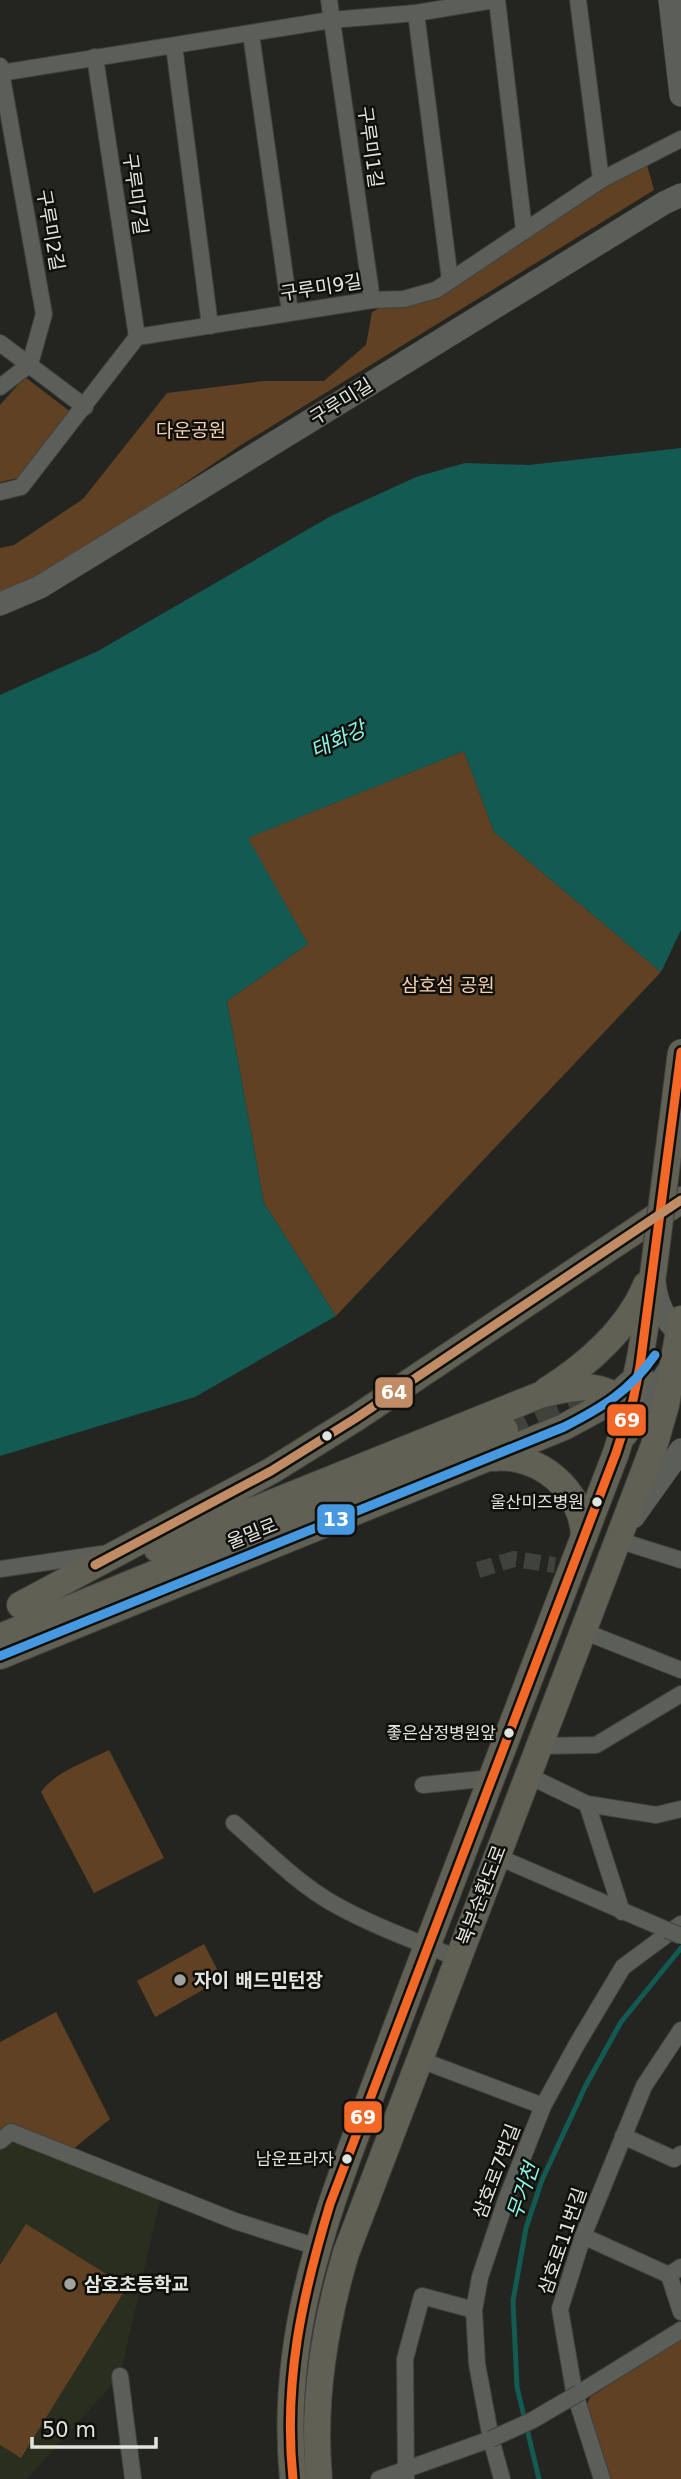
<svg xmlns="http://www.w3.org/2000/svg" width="681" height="2479" viewBox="0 0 681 2479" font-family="'DejaVu Sans','Noto Sans KR',sans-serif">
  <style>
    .built { fill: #292e1e }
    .green { fill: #614124 }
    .water { fill: #135a52 }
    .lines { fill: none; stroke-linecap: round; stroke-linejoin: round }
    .stream { stroke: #135a52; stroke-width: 5 }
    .street-tunnel { stroke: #40423c; stroke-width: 16; stroke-dasharray: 16 8; stroke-linecap: butt }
    .secondary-tunnel { stroke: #40423c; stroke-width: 23; stroke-dasharray: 23 11; stroke-linecap: butt }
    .street-casing { stroke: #40413c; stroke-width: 18 }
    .secondary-casing { stroke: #40413c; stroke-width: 24 }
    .primary-casing { stroke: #40413c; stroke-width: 28 }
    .street { stroke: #5c5e59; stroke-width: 16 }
    .secondary { stroke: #5c5e59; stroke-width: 23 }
    .primary { stroke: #606055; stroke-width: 26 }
    .street-bridge-casing { stroke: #40413c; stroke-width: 18; stroke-linecap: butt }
    .primary-bridge-casing { stroke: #40413c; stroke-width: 28; stroke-linecap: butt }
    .street-bridge { stroke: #5c5e59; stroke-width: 16 }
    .primary-bridge { stroke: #606055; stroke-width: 26 }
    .bus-1-casing { stroke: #0f100b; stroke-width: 14 }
    .bus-2-casing { stroke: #0f100b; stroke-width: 14 }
    .bus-3-casing { stroke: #0f100b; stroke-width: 14 }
    .bus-1 { stroke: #f36827; stroke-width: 9 }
    .bus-2 { stroke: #4699e1; stroke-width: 9 }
    .bus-3 { stroke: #c18c65; stroke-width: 9 }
    .bus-dot { fill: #e2e5dd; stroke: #0f100b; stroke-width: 2.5 }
    .poi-dot { fill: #a0a29b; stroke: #0f100b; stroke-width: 2.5 }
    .labels { text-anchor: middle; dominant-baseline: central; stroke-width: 5; stroke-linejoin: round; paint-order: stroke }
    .bus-label { font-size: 17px; fill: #e2e5dd; stroke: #0f100b; text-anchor: end }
    .street-label { font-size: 19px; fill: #e2e5dd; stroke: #0f100b }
    .park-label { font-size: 19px; fill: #f6cfaf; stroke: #0f100b }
    .poi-label { font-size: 19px; font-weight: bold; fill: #e2e5dd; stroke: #0f100b; text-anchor: start }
    .water-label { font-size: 21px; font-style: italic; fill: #89f4e5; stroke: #0f100b }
    .line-badge { stroke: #0f100b; stroke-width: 2.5 }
    .badge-label { font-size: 19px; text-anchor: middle; font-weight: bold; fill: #fff }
  </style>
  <rect width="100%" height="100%" fill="#242520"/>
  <!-- built -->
  <path class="built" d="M11,2132L162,2192L120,2376L27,2479H0V2141Z"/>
  <!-- green -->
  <g class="green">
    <path d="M645,158L654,190L241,445L18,596L0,604V548L14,545L83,499L167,393L264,381H324L366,345L372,312L480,259Z"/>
    <path d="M25,377L72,413L18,478L0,482V405Z"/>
    <path d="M464,751L494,832L661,972L336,1316L264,1203L227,1001L308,944L247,838Z"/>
    <path d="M109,1750L164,1858L94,1893L41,1792C56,1771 86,1762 109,1750Z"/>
    <path d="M204,1944L222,1979L155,2017L137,1981Z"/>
    <path d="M56,2012L110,2119L67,2154L0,2129V2042Z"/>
    <path d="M26,2224L127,2287L21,2458L0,2445V2265Z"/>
    <path d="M681,2339V2479H611L587,2404L590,2397Z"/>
  </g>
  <!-- water -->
  <path class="water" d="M681,448V930L661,972L494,832L464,751L248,838L308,944L227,1001L264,1203L336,1316L195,1397L0,1456V695L98,651L331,516L416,477L465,463L529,465Z"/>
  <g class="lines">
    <!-- stream -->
    <path class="stream" d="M539,2479L517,2387L513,2301L526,2228L542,2180L585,2087L621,2022L681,1948"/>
    <!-- street-tunnel -->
    <path class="street-tunnel" d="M478,1570L514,1559L555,1565"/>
    <!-- secondary-tunnel -->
    <path class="secondary-tunnel" d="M505,1430L598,1389"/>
    <defs>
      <g id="street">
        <path d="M329,0L372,300"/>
        <path d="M497,0L524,230"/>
        <path d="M578,0L601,180"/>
        <path d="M416,13L450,280"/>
        <path d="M251,34L290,312"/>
        <path d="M174,46L210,326"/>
        <path d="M95,57L137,337"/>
        <path d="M0,66L44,314L30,364L0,387"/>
        <path d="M0,73L331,20L416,13L494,0"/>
        <path d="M0,343L85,407"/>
        <path d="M0,492L21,487L137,337L372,300L404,299L436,290L601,180L681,139"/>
        <path d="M618,1540L681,1560"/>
        <path d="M0,1569L102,1554"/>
        <path d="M583,1631L681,1670"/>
        <path d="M538,1746L596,1745L681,1694"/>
        <path d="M527,1775L587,1804L656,1815L681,1809"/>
        <path d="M423,1785L492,1778"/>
        <path d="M587,1804L622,1912"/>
        <path d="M234,1823C266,1851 297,1883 334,1904C373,1926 416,1941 457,1958"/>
        <path d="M496,1856L667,1930"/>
        <path d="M418,2059L543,2106"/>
        <path d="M623,2136L674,2159L681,2154"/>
        <path d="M0,2141L11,2132L235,2221L317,2247"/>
        <path d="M583,2236L669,2275L681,2267"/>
        <path d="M669,2275L681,2312"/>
        <path d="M120,2376L133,2479"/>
        <path d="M579,2393L681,2330"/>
        <path d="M379,2479L491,2439"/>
        <path d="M406,2479L405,2359L422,2296L474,2310"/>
        <path d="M502,2479L491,2439L477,2364L474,2310L480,2277L506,2200L543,2106L577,2044L623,1967L681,1924"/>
        <path d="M602,2479L574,2391L560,2309L583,2236L644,2086L681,2030"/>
      </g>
      <g id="secondary">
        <path d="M670,0L681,95"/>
        <path d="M0,604L40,587L664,203L681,195"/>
        <path d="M654,1280C656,1303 664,1320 681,1334"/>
        <path d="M626,1435L673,1364"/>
        <path d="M633,1517L681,1450"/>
      </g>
      <g id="primary">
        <path d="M547,1390C587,1365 628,1329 646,1285"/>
        <path d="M493,1458C539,1453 583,1490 584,1537"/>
        <path d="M157,1549L540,1395C571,1387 605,1379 627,1407"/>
        <path d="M20,1605L271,1471L356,1418L681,1200"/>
        <path d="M0,1637L505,1430"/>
        <path d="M0,1656L564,1427L610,1402L640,1375"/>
        <path d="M293,2479C280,2348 318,2235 364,2114C386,2055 408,1995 431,1936C493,1775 555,1614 616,1453C637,1389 645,1332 654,1267"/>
        <path d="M319,2479C312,2402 324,2327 346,2253L656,1440L666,1405L681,1319"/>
      </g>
    </defs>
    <!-- street casing -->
    <use href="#street" class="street-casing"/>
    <!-- secondary casing -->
    <use href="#secondary" class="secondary-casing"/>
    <!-- primary casing -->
    <use href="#primary" class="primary-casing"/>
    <!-- street -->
    <use href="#street" class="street"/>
    <!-- secondary -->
    <use href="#secondary" class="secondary"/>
    <!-- primary -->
    <use href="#primary" class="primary"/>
    <defs>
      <g id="street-bridge">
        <path d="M667,1930L681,1936"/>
        <path d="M491,2439L531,2421L579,2393"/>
      </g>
      <path id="primary-bridge" d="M654,1267L681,1052"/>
    </defs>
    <!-- street-bridge casing -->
    <use href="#street-bridge" class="street-bridge-casing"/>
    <!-- primary-bridge casing -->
    <use href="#primary-bridge" class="primary-bridge-casing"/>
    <!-- street-bridge -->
    <use href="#street-bridge" class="street-bridge"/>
    <!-- primary-bridge -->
    <use href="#primary-bridge" class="primary-bridge"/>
    <defs>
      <path id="bus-1" d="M293,2479C283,2382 302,2296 330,2204L616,1453L633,1400L640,1366L681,1052"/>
      <path id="bus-2" d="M0,1656L564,1427C603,1407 630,1391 655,1355"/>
      <path id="bus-3" d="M95,1565L271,1471L356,1418L681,1200"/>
    </defs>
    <!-- bus-1 casing -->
    <use href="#bus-1" class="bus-1-casing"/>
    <!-- bus-2 casing -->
    <use href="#bus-2" class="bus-2-casing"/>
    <!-- bus-3 casing -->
    <use href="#bus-3" class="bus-3-casing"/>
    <!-- bus-1 -->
    <use href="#bus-1" class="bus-1"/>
    <!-- bus-2 -->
    <use href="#bus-2" class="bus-2"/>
    <!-- bus-3 -->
    <use href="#bus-3" class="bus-3"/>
  </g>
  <!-- markers -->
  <g class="bus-dot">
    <circle cx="327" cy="1436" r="6"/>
    <circle cx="597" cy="1502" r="6"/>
    <circle cx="509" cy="1733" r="6"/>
    <circle cx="347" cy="2159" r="6"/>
  </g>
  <g class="poi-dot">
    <circle cx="180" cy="1980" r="7"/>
    <circle cx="70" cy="2284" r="7"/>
  </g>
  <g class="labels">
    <!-- bus labels -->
    <g class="bus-label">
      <text x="584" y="1502">울산미즈병원</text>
      <text x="496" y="1733">좋은삼정병원앞</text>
      <text x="334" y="2159">남운프라자</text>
    </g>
    <!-- street labels -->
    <g class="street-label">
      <text transform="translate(371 147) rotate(82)">구루미1길</text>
      <text transform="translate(136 194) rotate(82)">구루미7길</text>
      <text transform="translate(51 230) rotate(80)">구루미2길</text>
      <text transform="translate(321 287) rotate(-9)">구루미9길</text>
      <text transform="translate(341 401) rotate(-32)">구루미길</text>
      <text transform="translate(252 1533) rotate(-22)">울밀로</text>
      <text transform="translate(481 1895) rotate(-69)">북부순환도로</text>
      <text transform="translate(496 2171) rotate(-69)">삼호로7번길</text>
      <text transform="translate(562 2241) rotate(-71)">삼호로11번길</text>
    </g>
    <!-- park labels -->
    <g class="park-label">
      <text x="191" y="430">다운공원</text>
      <text x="448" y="985">삼호섬 공원</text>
    </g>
    <!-- poi labels -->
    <g class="poi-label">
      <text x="194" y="1980">자이 배드민턴장</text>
      <text x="84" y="2284">삼호초등학교</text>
    </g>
    <!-- water labels -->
    <g class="water-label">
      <text transform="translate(338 740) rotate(-25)">태화강</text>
      <text transform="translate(523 2191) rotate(-71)">무거천</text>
    </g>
  </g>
  <g class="line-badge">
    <rect x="374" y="1376" width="40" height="33" rx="7" fill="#c18c65"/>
    <rect x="606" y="1403" width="41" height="34" rx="7" fill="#f36827"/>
    <rect x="316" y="1503" width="40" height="33" rx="7" fill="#4699e1"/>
    <rect x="343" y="2100" width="40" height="34" rx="7" fill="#f36827"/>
  </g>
  <g class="badge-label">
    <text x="394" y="1399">64</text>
    <text x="627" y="1427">69</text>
    <text x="336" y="1526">13</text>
    <text x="363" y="2124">69</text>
  </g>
  <!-- scale -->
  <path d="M32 2437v10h124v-10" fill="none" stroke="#e2e5dd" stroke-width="3.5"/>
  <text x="42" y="2437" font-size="21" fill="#e2e5dd" stroke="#0f100b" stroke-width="5" paint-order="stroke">50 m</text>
</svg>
